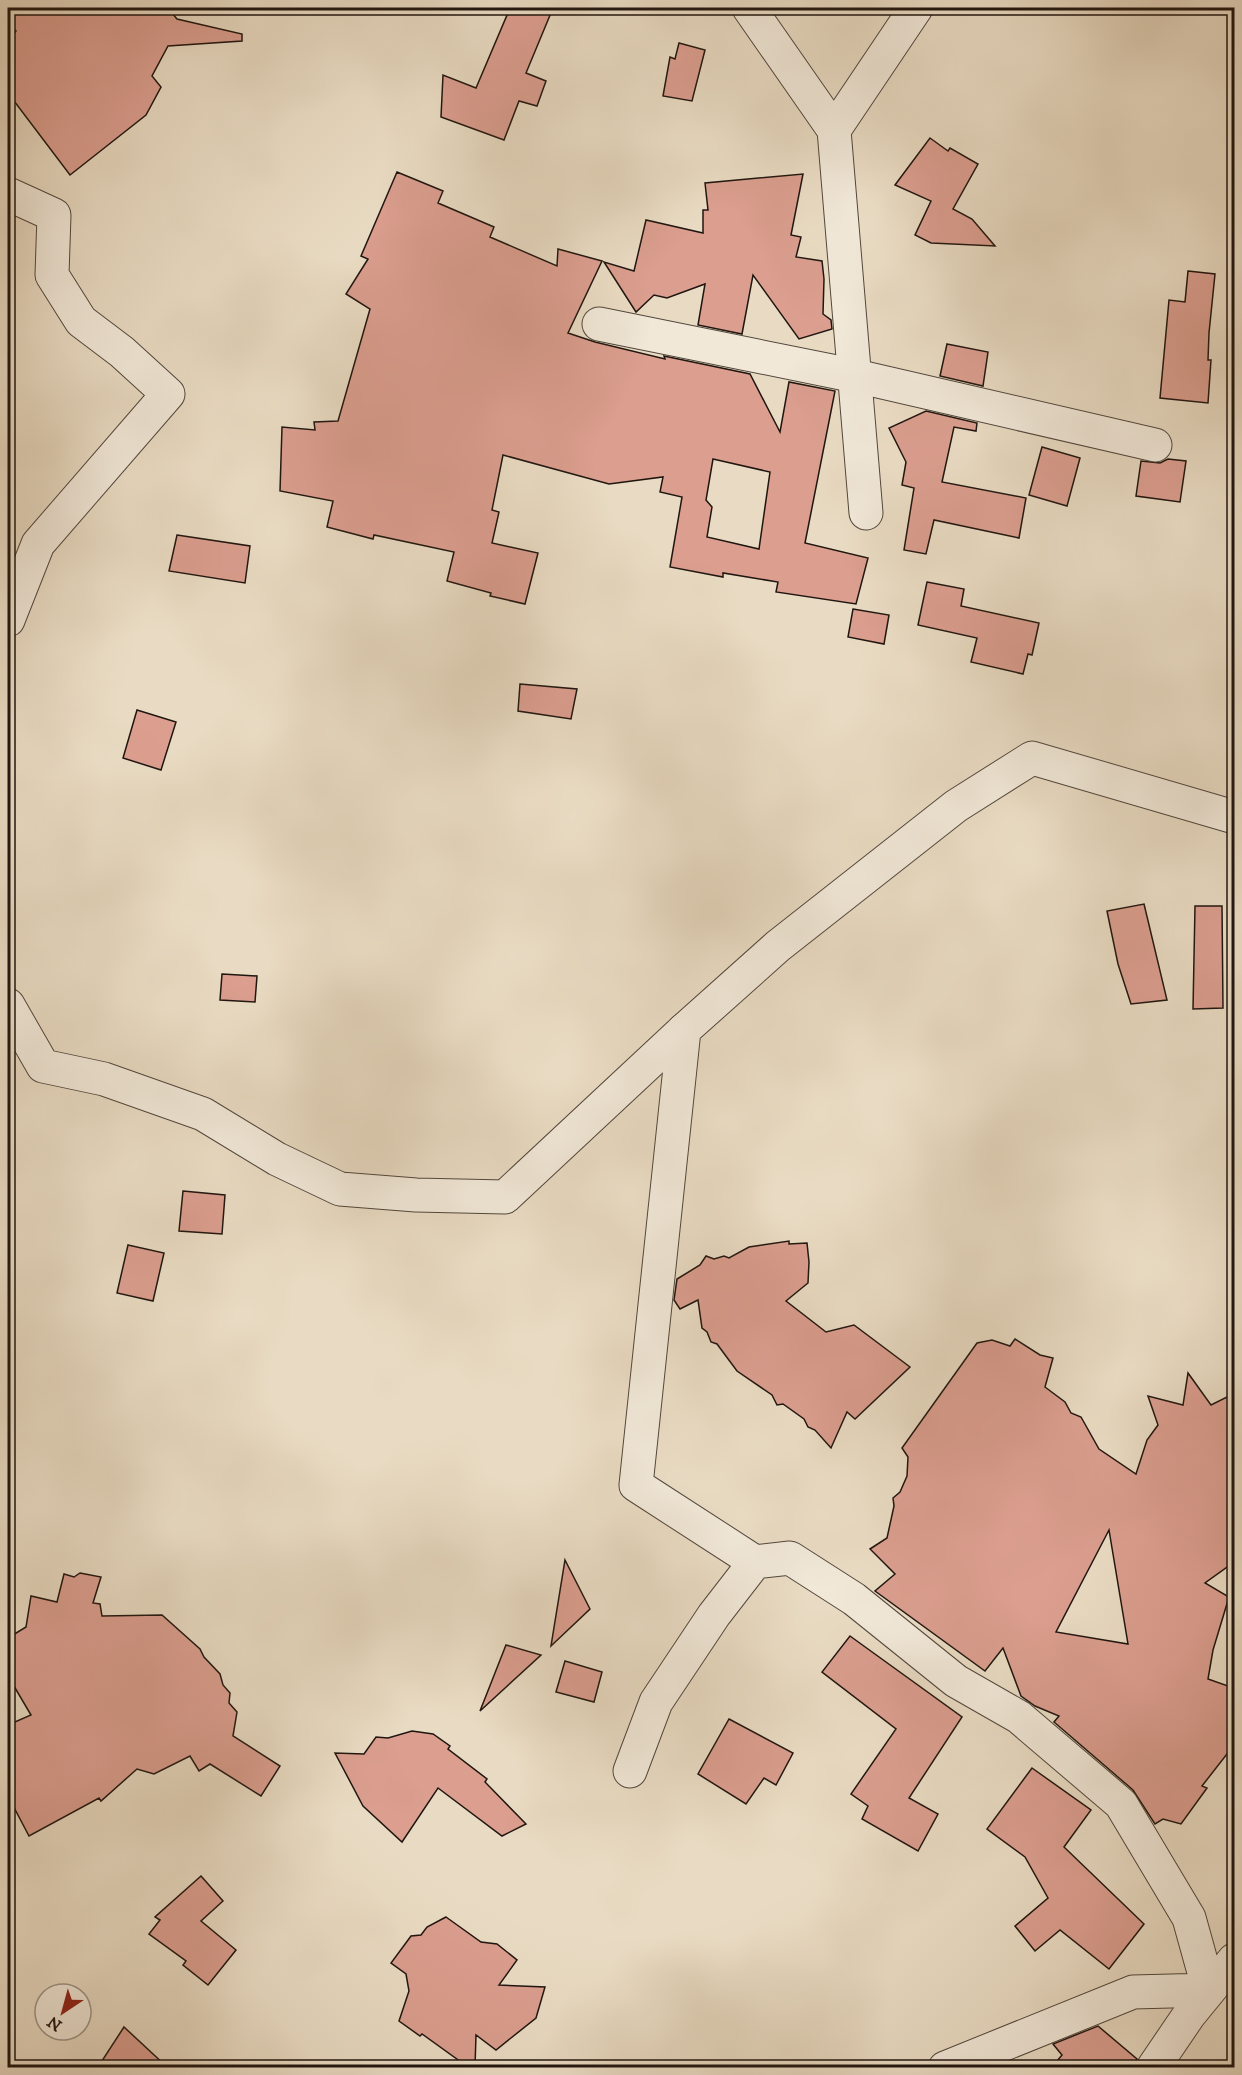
<svg xmlns="http://www.w3.org/2000/svg" width="1242" height="2075" viewBox="0 0 1242 2075" font-family="'IM FELL DW Pica',serif">
  <style>
    .building { fill: #db9e8f; stroke: #201610; stroke-width: 1.5; fill-rule: evenodd }
    .lines { fill: none; stroke-linecap: round; stroke-linejoin: round }
    .street-casing { stroke: #52473d; stroke-width: 35 }
    .street { stroke: #f1e8d8; stroke-width: 33 }
  </style>
  <rect width="100%" height="100%" fill="#e9dbc3"/>
  <filter id="stains"><feTurbulence type="fractalNoise" baseFrequency=".00333" numOctaves="4"/><feColorMatrix values="0 0 0 0 .2 0 0 0 0 .09 0 0 0 0 .02 0 0 0 .5 -.17"/></filter>
  <radialGradient id="worn" r=".72"><stop offset=".6" stop-color="#630" stop-opacity="0"/><stop offset="1" stop-color="#630" stop-opacity=".3"/></radialGradient>
  <!-- building -->
  <g class="building">
    <path d="M8,8H168L177,19L242,34V41L168,46L152,76L161,87L146,115L70,175L8,93V42L16,31L8,26Z"/>
    <path d="M510,8H553L526,73L546,81L537,106L519,101L504,140L441,117L443,75L476,88Z"/>
    <path d="M679,43L705,50L692,101L663,96L670,57L675,59Z"/>
    <path d="M930,138L948,151L950,148L978,164L953,209L972,219L995,246L931,243L915,235L931,201L895,185Z"/>
    <path d="M397,172L443,191L438,203L494,227L490,237L557,266L558,249L602,261L568,333L595,342L665,359L664,356L750,374L780,432L789,382L835,391L805,543L868,558L856,604L776,592L778,582L723,573V577L670,567L682,497L660,492L663,477L609,484L503,455L492,510L499,512L492,543L538,553L525,604L490,596L491,593L447,581L454,552L374,535L373,539L327,527L333,501L280,491L282,427L315,430L314,422L338,421L370,309L346,294L368,259L361,256ZM713,459L770,472L759,549L707,537L712,507L706,500Z"/>
    <path d="M803,174L791,235L801,237L796,257L822,261L824,279L823,314L831,320L832,329L799,339L753,275L742,334L698,325L705,284L667,298L654,295L636,312L604,262L634,271L646,220L703,233V210H708L705,183Z"/>
    <path d="M1188,271L1215,274L1209,333L1208,360H1211L1208,403L1160,398L1169,300L1185,302Z"/>
    <path d="M947,344L988,352L983,386L940,376Z"/>
    <path d="M926,411L977,423L976,431L954,427L942,482L1026,498L1019,538L934,520L926,554L904,550L914,488L902,485L906,462L889,428Z"/>
    <path d="M1042,447L1080,458L1067,506L1029,495Z"/>
    <path d="M1168,459L1186,461L1180,502L1136,496L1141,461L1160,463Z"/>
    <path d="M177,535L250,546L245,583L169,571Z"/>
    <path d="M927,582L964,589L961,606L1039,623L1032,655L1028,654L1023,674L971,662L977,638L918,625Z"/>
    <path d="M853,609L889,615L884,644L848,637Z"/>
    <path d="M520,684L577,689L571,719L518,711Z"/>
    <path d="M137,710L176,722L161,770L123,758Z"/>
    <path d="M1144,904L1167,1000L1131,1004L1118,964L1107,911Z"/>
    <path d="M1195,906H1222L1223,1008L1193,1009Z"/>
    <path d="M222,974L257,976L255,1002L220,1000Z"/>
    <path d="M183,1191L225,1195L222,1234L179,1231Z"/>
    <path d="M789,1241V1244L807,1243L809,1262L808,1283L786,1301L826,1332L854,1325L910,1367L855,1419L847,1412L831,1448L815,1430L808,1427L804,1419L783,1404L777,1405L772,1395L737,1371L717,1344L711,1342L707,1332L702,1328L698,1300L680,1309L674,1300L677,1279L700,1265L706,1256L714,1259L724,1256L729,1258L749,1247Z"/>
    <path d="M128,1245L164,1253L153,1301L117,1293Z"/>
    <path d="M1015,1339L1040,1355L1053,1358L1045,1387L1065,1402L1071,1413L1081,1417L1099,1449L1136,1474L1147,1440L1158,1425L1148,1396L1183,1405L1188,1373L1211,1405L1227,1397L1234,1412V1562L1205,1583L1229,1597L1213,1650L1208,1679L1228,1686L1234,1723V1745L1202,1786L1207,1788L1181,1824L1163,1819L1155,1824L1133,1790L1054,1722L1059,1716L1035,1706L1021,1696L1003,1648L985,1671L875,1591L895,1574L870,1549L887,1538L894,1506L893,1498L900,1492L907,1476L908,1457L902,1448L977,1343L992,1340L1010,1346ZM1109,1530L1128,1644L1056,1632Z"/>
    <path d="M565,1560L590,1609L551,1646Z"/>
    <path d="M80,1573L101,1577L93,1603L100,1604L102,1616L162,1615L200,1649L204,1657L220,1674L223,1685L230,1693L229,1703L237,1712L233,1736L280,1766L261,1796L210,1764L199,1771L190,1756L154,1774L137,1769L101,1801L99,1798L29,1836L8,1796V1725L31,1715L8,1676V1638L26,1627L31,1596L57,1602L64,1574L74,1577Z"/>
    <path d="M850,1636L962,1717L909,1798L938,1814L918,1851L862,1819L868,1806L851,1794L896,1729L822,1672Z"/>
    <path d="M506,1645L541,1655L480,1711Z"/>
    <path d="M565,1661L602,1672L594,1702L556,1692Z"/>
    <path d="M729,1719L793,1753L776,1785L764,1778L746,1804L698,1774Z"/>
    <path d="M412,1731L433,1734L450,1746L448,1749L487,1779L485,1782L526,1824L502,1836L438,1788L402,1842L363,1806L335,1753L364,1754L376,1737L388,1738Z"/>
    <path d="M1032,1768L1091,1810L1064,1847L1144,1924L1109,1969L1060,1930L1035,1951L1015,1926L1048,1898L1025,1857L987,1829Z"/>
    <path d="M201,1876L223,1901L201,1921L236,1950L208,1985L183,1965L186,1961L149,1934L160,1920L155,1917Z"/>
    <path d="M446,1917L481,1942L497,1944L517,1960L499,1985L545,1987L536,2018L496,2050L476,2035L475,2067H468L422,2034L420,2036L399,2021L409,1991L406,1974L391,1963L411,1936L421,1935L427,1927Z"/>
    <path d="M1098,2026L1137,2059L1134,2067H1052L1062,2055L1053,2044Z"/>
    <path d="M124,2027L167,2067H98Z"/>
  </g>
  <g class="lines">
    <defs>
      <g id="street">
        <path d="M749,8L834,130"/>
        <path d="M8,194L54,215L52,275L81,321L122,352L168,394L38,544L8,620"/>
        <path d="M599,324L856,376L1155,445"/>
        <path d="M866,513L834,130L916,8"/>
        <path d="M8,1005L43,1066L104,1079L203,1114L277,1159L340,1189L416,1195L505,1197L684,1030"/>
        <path d="M755,1562L636,1485L684,1030L778,946L956,806L1032,758L1234,817"/>
        <path d="M630,1771L656,1702L714,1615L755,1562L790,1558L854,1599L956,1681L1019,1717L1121,1804L1189,1918L1209,1990L1133,1992L945,2068"/>
        <path d="M1153,2068L1189,2015L1234,1960"/>
      </g>
    </defs>
    <!-- street casing -->
    <use href="#street" class="street-casing"/>
    <!-- street -->
    <use href="#street" class="street"/>
  </g>
  <!-- margin -->
  <rect width="1242" height="2075" fill="none" stroke="#e9dbc3" stroke-width="30"/>
  <rect x="9" y="9" width="1224" height="2057" fill="none" stroke="#201610" stroke-width="3"/>
  <rect x="15" y="15" width="1212" height="2045" fill="none" stroke="#201610" stroke-width="1.5"/>
  <!-- north arrow -->
  <g transform="translate(63 2012) rotate(216)"><circle r="28" fill="#f1e8d8" stroke="#9d9488" stroke-width="1.5"/>
  <path d="M0-4.5L10 22L0 15L-10 22Z" fill="#8f2418"/>
  <text y="-9" font-size="16" font-weight="bold" text-anchor="middle" fill="#201610">N</text>
  </g>
  <rect width="100%" height="100%" filter="url(#stains)"/>
  <rect width="100%" height="100%" fill="url(#worn)"/>
</svg>
